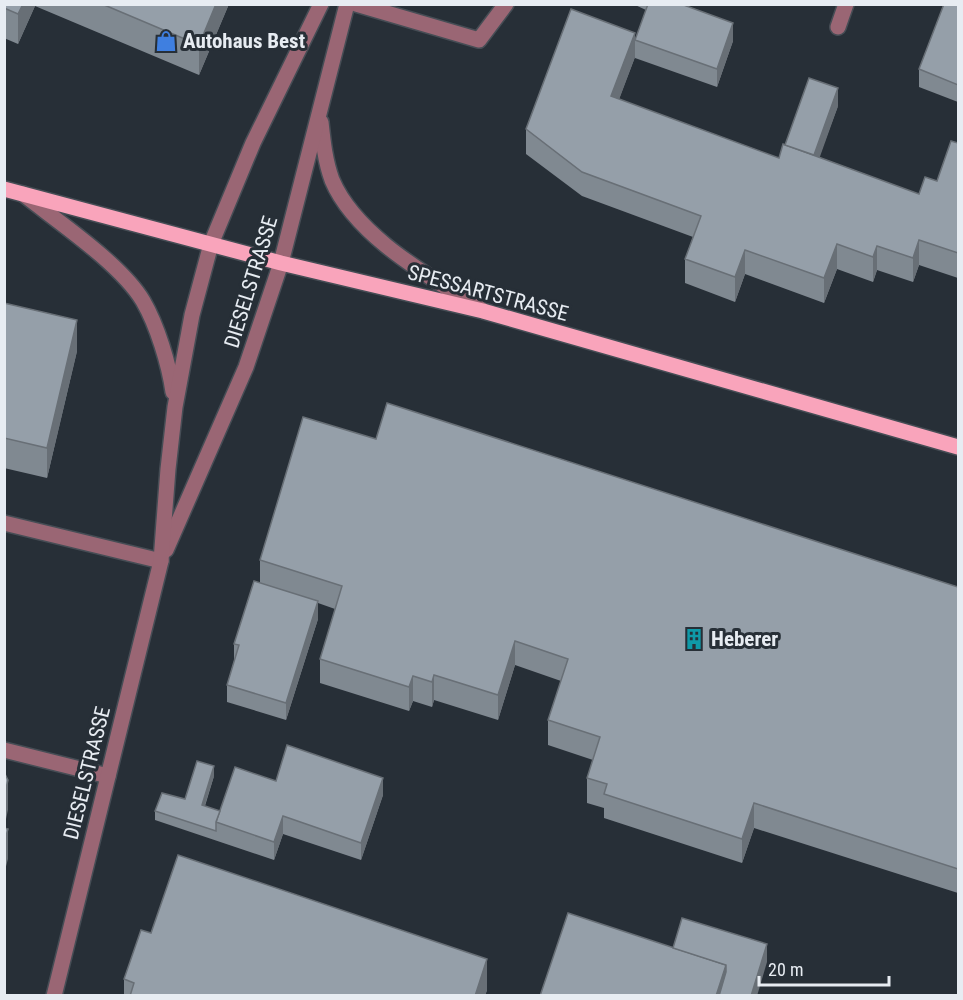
<svg xmlns="http://www.w3.org/2000/svg" width="963" height="1000" viewBox="0 0 963 1000" font-family="'Roboto Condensed',sans-serif">
  <style>
    .lines { fill: none; stroke-linecap: round; stroke-linejoin: round }
    .minor-casing { stroke: #464d55; stroke-width: 18 }
    .major-casing { stroke: #464d55; stroke-width: 18 }
    .minor { stroke: #9a6674; stroke-width: 15 }
    .major { stroke: #f9a4bb; stroke-width: 15 }
    .wall { fill: #808991 }
    .shaded-wall { fill: #686f76 }
    .building { fill: #959fa9; stroke: #686f76; stroke-width: 1.5 }
    .labels { text-anchor: middle; dominant-baseline: central; stroke-width: 6; stroke-linejoin: round; paint-order: stroke }
    .poi-label { font-size: 21px; font-weight: bold; fill: #e7ecf2; stroke: #272f37; text-anchor: start }
    .street-label { font-size: 21px; fill: #e7ecf2; stroke: #272f37 }
  </style>
  <rect width="100%" height="100%" fill="#272f37"/>
  <g class="lines">
    <defs>
      <g id="minor">
        <path d="M356,4L479,40L506,4"/>
        <path d="M838,27L846,4"/>
        <path d="M321,122C323,141 325,161 332,180C356,237 432,278 482,310"/>
        <path d="M23,194C57,221 121,264 143,301C157,325 169,364 173,392"/>
        <path d="M4,523L161,561"/>
        <path d="M166,550L246,367L281,263L347,4"/>
        <path d="M4,750L108,776"/>
        <path d="M54,996L161,561L168,469L175,407L192,315L211,244L253,143L321,4"/>
      </g>
      <path id="major" d="M4,189L281,263L483,311L958,447"/>
    </defs>
    <!-- minor casing -->
    <use href="#minor" class="minor-casing"/>
    <!-- major casing -->
    <use href="#major" class="major-casing"/>
    <!-- minor -->
    <use href="#minor" class="minor"/>
    <!-- major -->
    <use href="#major" class="major"/>
  </g>
  <!-- wall -->
  <g class="wall">
    <path d="M4,4H229L199,75L35,6L18,44L4,38Z"/>
    <path d="M633,4H681L733,41L717,87L635,58V40L646,10Z"/>
    <path d="M958,4V102L919,87V69Z"/>
    <path d="M635,57L619,99L779,158L785,145L838,106L819,157L919,194L937,181L958,143V278L919,265L913,282L877,270L873,282L837,269L824,303L745,274L735,302L685,283V259L693,237L582,196L526,154V129Z"/>
    <path d="M4,303L77,351L47,478L4,468Z"/>
    <path d="M376,439L958,587V893L754,828L742,863L604,818V808L587,803V778L593,760L548,745V720L561,681L515,665L498,720L434,700L432,707L413,701L409,711L320,683V659L335,609L318,603V619L286,720L227,702V685L234,661V644L260,583V560Z"/>
    <path d="M214,776L205,806L220,811L276,781L383,795L361,860L283,834L274,860L155,820V811L185,799Z"/>
    <path d="M151,933L487,990L485,996H124V979Z"/>
  </g>
  <!-- shaded-wall -->
  <g class="shaded-wall">
    <path d="M23,4H35V6L18,44V14Z"/>
    <path d="M216,4H229L199,75V45Z"/>
    <path d="M733,23V41L717,87V69Z"/>
    <path d="M635,33V57L611,121V96Z"/>
    <path d="M838,88V106L812,179V161Z"/>
    <path d="M919,240V265L913,282V258Z"/>
    <path d="M837,244V269L824,303V278Z"/>
    <path d="M877,246V270L873,282V257Z"/>
    <path d="M745,250V274L735,302V277Z"/>
    <path d="M77,320V351L47,478V448Z"/>
    <path d="M318,601V619L286,720V703Z"/>
    <path d="M515,641V665L498,720V695Z"/>
    <path d="M434,675V700L432,707V682Z"/>
    <path d="M413,676V701L409,711V687Z"/>
    <path d="M214,766V776L202,814V805Z"/>
    <path d="M383,778V795L361,860V843Z"/>
    <path d="M8,780V810L4,828V797Z"/>
    <path d="M754,803V828L742,863V839Z"/>
    <path d="M283,816V834L274,860V842Z"/>
    <path d="M8,829V859L4,874V843Z"/>
    <path d="M767,944V962L757,996H751Z"/>
    <path d="M487,959V990L485,996H475Z"/>
    <path d="M726,965V990L724,996H716Z"/>
  </g>
  <!-- building -->
  <g class="building">
    <path d="M4,4H23L18,14L4,8Z"/>
    <path d="M102,4H216L199,45Z"/>
    <path d="M648,4H681L733,23L717,69L635,40Z"/>
    <path d="M944,4H958V85L919,69Z"/>
    <path d="M571,9L635,33L611,96L779,158L783,144L919,194L925,177L937,181L951,141L958,143V253L919,240L913,258L877,246L873,257L837,244L824,278L745,250L735,277L685,259L701,216L582,172L526,129Z"/>
    <path d="M809,78L838,88L814,155L785,145Z"/>
    <path d="M4,303L77,320L47,448L4,438Z"/>
    <path d="M387,403L958,587V869L754,803L742,839L604,794L607,784L587,778L600,737L548,720L568,659L515,641L498,695L434,675L432,682L413,676L409,687L320,659L342,586L260,560L303,417L376,439Z"/>
    <path d="M254,581L318,601L286,703L227,685L239,645L234,644Z"/>
    <path d="M287,745L383,778L361,843L283,816L274,842L216,822L235,767L276,781Z"/>
    <path d="M197,761L214,766L202,805L220,811L216,822V831L155,811L162,793L185,799Z"/>
    <path d="M4,772L8,780L4,797Z"/>
    <path d="M4,828L8,829L4,843Z"/>
    <path d="M178,855L487,959L475,996H130L134,983L124,979L141,930L151,933Z"/>
    <path d="M568,913L726,965L716,996H540Z"/>
    <path d="M682,918L767,944L751,996H719L726,972V965L673,948Z"/>
  </g>
  <!-- icons -->
  <defs>
    <symbol id="shop-bare" viewBox="-9 -9 18 18"><path d="M-5-2.5h2.3a2.7 3.5 0 0 1 5.4 0H5L5.5 6h-11ZM-1.5-2.5h3a1.5 2.3 0 0 0-3 0Z" fill="#3f7fe0" stroke="#272f37" stroke-width="2.5" paint-order="stroke"/></symbol>
    <symbol id="building-bare" viewBox="-9 -9 18 18"><path d="M-4-6H4V6H1V3H-1V6H-4ZM-2.5-4.3h1.7v1.8h-1.7ZM.8-4.3h1.7v1.8H.8ZM-2.5-1h1.7V.8h-1.7ZM.8-1h1.7V.8H.8Z" fill="#0f9aa8" stroke="#272f37" stroke-width="2.5" paint-order="stroke"/></symbol>
  </defs>
  <g fill-rule="evenodd">
    <use href="#shop-bare" x="151" y="26" width="30" height="30"/>
    <use href="#building-bare" x="679" y="624" width="30" height="30"/>
  </g>
  <g class="labels">
    <!-- poi labels -->
    <g class="poi-label">
      <text x="183" y="41">Autohaus Best</text>
      <text x="711" y="639">Heberer</text>
    </g>
    <!-- street labels -->
    <g class="street-label">
      <text transform="translate(251 282) rotate(-73)">DIESELSTRASSE</text>
      <text transform="translate(488 293) rotate(15)">SPESSARTSTRASSE</text>
      <text transform="translate(87 773) rotate(-76)">DIESELSTRASSE</text>
    </g>
  </g>
  <!-- border -->
  <rect width="963" height="1000" fill="none" stroke="#e7ecf2" stroke-width="12"/>
  <!-- scale -->
  <path d="M759 976v9h130v-9" fill="none" stroke="#e7ecf2" stroke-width="3"/>
  <text x="768" y="976" font-size="18" fill="#e7ecf2" stroke="#272f37" stroke-width="4.5" paint-order="stroke">20 m</text>
</svg>
